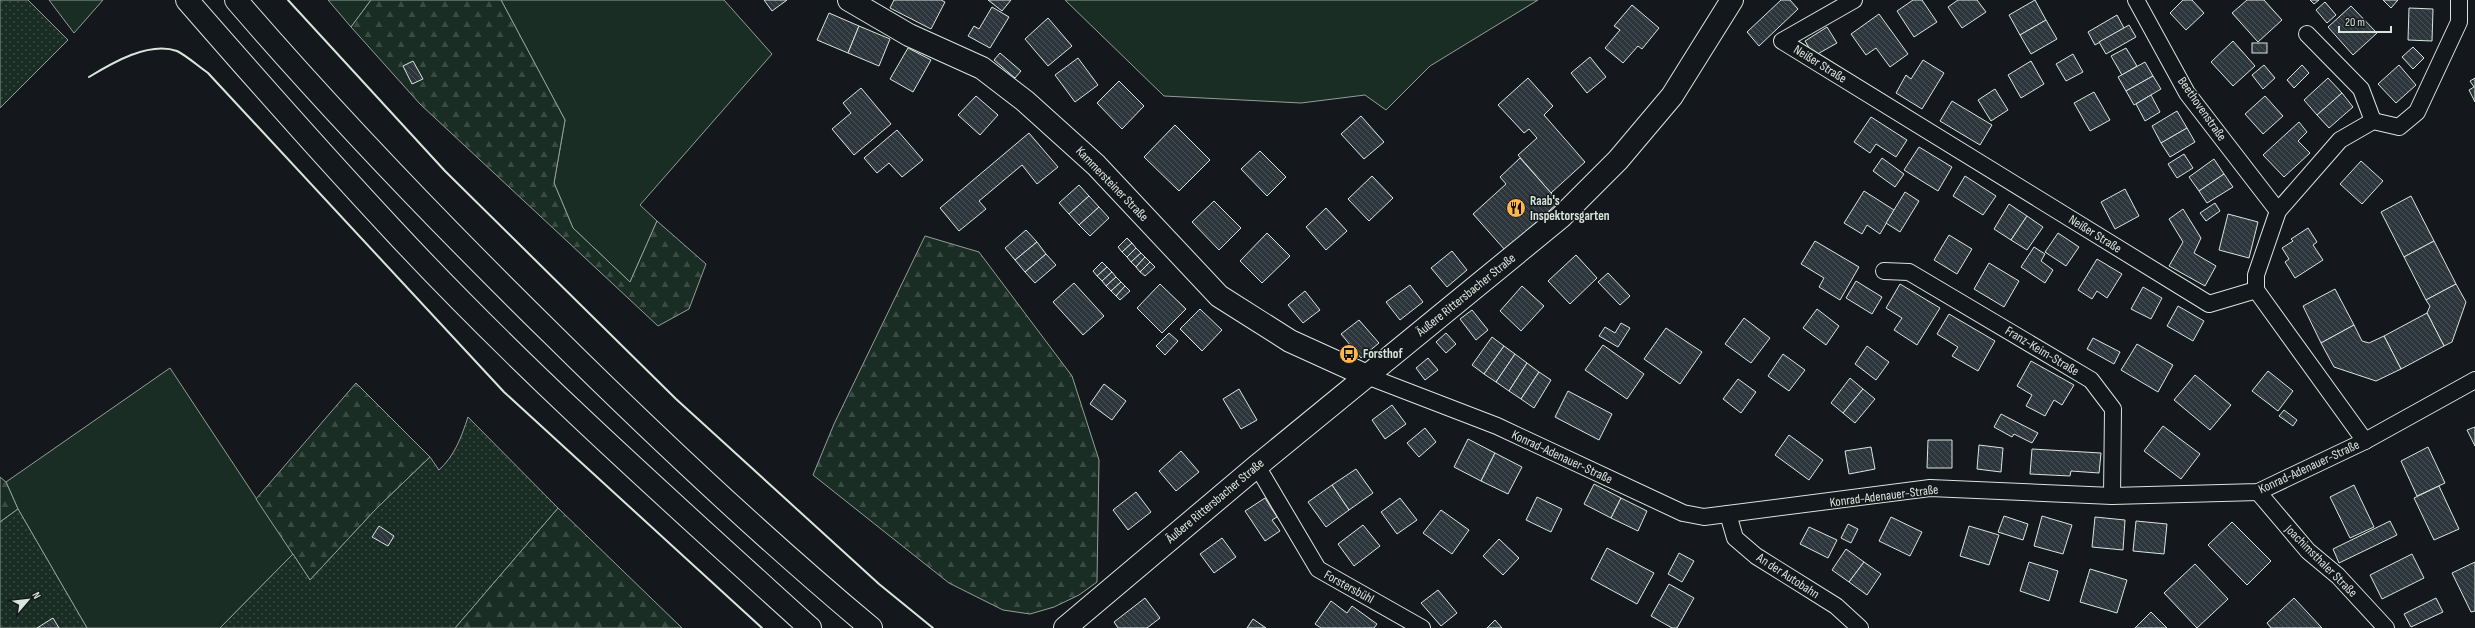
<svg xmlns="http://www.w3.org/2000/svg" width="2475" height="628" viewBox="0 0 2475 628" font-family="'Sofia Sans Condensed',sans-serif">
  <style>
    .grass { fill: #1a2d24; stroke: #939e99 }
    .forest { fill: url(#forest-firs); stroke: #939e99 }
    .park { fill: url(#park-dots); stroke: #939e99 }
    .building { fill: url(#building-back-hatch); stroke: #d8e6dc }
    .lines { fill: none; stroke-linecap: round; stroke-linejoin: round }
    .street-casing { stroke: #d8e6dc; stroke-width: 18 }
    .secondary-casing { stroke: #d8e6dc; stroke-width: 24 }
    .highway-casing { stroke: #d8e6dc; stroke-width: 24 }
    .street { stroke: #14181c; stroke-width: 16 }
    .secondary { stroke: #14181c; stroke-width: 22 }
    .highway { stroke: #14181c; stroke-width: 22 }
    .wall { stroke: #d8e6dc; stroke-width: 2 }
    .labels { text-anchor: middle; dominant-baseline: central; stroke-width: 3; stroke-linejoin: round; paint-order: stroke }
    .street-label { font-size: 13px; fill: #d8e6dc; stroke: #14181c }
    .poi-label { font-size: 13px; font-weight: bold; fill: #d8e6dc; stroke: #14181c; text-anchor: start }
  </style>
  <defs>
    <pattern id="forest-firs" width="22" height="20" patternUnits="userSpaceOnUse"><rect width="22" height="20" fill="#1a2d24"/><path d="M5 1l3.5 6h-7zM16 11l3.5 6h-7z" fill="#3b4b43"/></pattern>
    <pattern id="park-dots" width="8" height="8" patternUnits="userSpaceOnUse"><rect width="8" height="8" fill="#1a2d24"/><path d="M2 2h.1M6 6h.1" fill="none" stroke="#3b4b43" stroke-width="1.8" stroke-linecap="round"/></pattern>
    <pattern id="building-back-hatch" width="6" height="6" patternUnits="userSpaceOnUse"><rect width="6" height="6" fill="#2c363c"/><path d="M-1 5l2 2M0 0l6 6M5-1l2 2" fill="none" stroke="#4a5358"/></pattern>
  </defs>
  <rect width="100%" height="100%" fill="#14181c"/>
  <!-- grass -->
  <g class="grass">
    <path d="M49,0H103L74,33Z"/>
    <path d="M328,0H371L351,27Z"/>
    <path d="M501,0H724L772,54L640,205L657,221L630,282L573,228L554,183L565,120Z"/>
    <path d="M1065,0H1538L1430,66L1386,110L1365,95L1301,103L1164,96Z"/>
    <path d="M170,368L293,554L220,628H87L18,509L6,482Z"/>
  </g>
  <!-- forest -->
  <g class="forest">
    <path d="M371,0H501L565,120L554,183L573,228L630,282L657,221L706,264L689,309L658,326L420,104L351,27Z"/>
    <path d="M925,236L979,252L1072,376L1099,460L1097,582L1079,595L1054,607L1030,614L1003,610L949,583L813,475L834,424Z"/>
    <path d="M356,383L430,457L376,509L310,580L256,499Z"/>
    <path d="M0,477L6,482L18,509L0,522Z"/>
    <path d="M558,508L682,628H455Z"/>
  </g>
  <!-- park -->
  <g class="park">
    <path d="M0,0H28L68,40L0,108Z"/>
    <path d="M468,417L558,508L455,628H220L293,554L310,580L376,509L430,457L439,470C455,455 461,438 468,417Z"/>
    <path d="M18,509L87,628H0V522Z"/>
  </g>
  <!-- building -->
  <g class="building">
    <path d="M764,0H787L772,11Z"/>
    <path d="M894,0H941L945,2L931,29L890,8Z"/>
    <path d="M988,0H1011L1002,11Z"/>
    <path d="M1781,0H1790L1798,9L1759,46L1747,32Z"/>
    <path d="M1913,0H1922L1937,22L1914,37L1897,11Z"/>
    <path d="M1958,0H1977L1986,12L1962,28L1948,7Z"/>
    <path d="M2035,0L2046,20L2020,35L2009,15Z"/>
    <path d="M2183,0H2192L2204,13L2186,30L2170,13Z"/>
    <path d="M2247,0H2264L2282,20L2258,42L2232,13Z"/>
    <path d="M2310,0H2319L2314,4Z"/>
    <path d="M2383,0H2398L2391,8Z"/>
    <path d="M2325,2L2336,15L2327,23L2316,10Z"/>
    <path d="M1632,5L1659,28L1642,49L1638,46L1623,63L1605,48L1620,30L1614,26Z"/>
    <path d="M2351,6L2377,33L2353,55L2328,27Z"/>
    <path d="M992,7L1009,17L990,48L968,36L974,26L979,29Z"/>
    <path d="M2409,8L2433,9L2432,41L2408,40Z"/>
    <path d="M829,13L859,26L848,53L817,40Z"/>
    <path d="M1879,14L1908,54L1890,67L1876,48L1866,55L1851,34Z"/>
    <path d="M2117,15L2124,28L2095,45L2088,32Z"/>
    <path d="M1048,18L1072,46L1048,66L1025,39Z"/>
    <path d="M2046,20L2057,39L2031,54L2020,35Z"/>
    <path d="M2129,25L2136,37L2106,54L2099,42Z"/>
    <path d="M859,26L890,39L879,66L848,53Z"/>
    <path d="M1827,27L1837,43L1814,56L1805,41Z"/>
    <path d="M2233,41L2255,66L2233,86L2211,62Z"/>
    <rect x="2252" y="43" width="15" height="10"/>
    <path d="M2413,47L2424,58L2413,69L2402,57Z"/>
    <path d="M908,48L931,60L913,92L890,79Z"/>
    <path d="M2126,48L2137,66L2122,75L2111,56Z"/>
    <path d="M1000,53L1021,71L1015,78L994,60Z"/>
    <path d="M2073,54L2083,72L2066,81L2056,64Z"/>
    <path d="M1590,57L1606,77L1587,93L1571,73Z"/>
    <path d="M1078,58L1098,85L1075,102L1055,75Z"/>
    <path d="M1923,60L1944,73L1922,109L1896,93L1906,75L1911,79Z"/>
    <path d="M413,61L423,79L412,84L403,66Z"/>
    <path d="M2031,61L2044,84L2021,98L2008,75Z"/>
    <path d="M2145,62L2153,76L2126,91L2118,77Z"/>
    <path d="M2264,65L2275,78L2263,89L2252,75Z"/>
    <path d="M2302,65L2309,73L2294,88L2287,80Z"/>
    <path d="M2399,65L2416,85L2396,103L2378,84Z"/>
    <path d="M2153,76L2161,89L2134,105L2126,91Z"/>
    <path d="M1528,78L1553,106L1544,115L1585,162L1551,193L1518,155L1537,138L1529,129L1524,133L1498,105Z"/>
    <path d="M2328,78L2342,93L2317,115L2304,100Z"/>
    <path d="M2475,78V102L2469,90L2474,87L2470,81Z"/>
    <path d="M1119,81L1144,106L1122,129L1097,103Z"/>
    <path d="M861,88L891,124L854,155L832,129L851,113L843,103Z"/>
    <path d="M1995,89L2008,110L1991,121L1978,100Z"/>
    <path d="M2094,92L2110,120L2090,131L2074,103Z"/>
    <path d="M2342,93L2353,107L2329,128L2317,115Z"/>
    <path d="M2151,95L2160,112L2145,121L2136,104Z"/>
    <path d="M976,96L998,115L980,135L958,115Z"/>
    <path d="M2265,96L2283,116L2263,134L2245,114Z"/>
    <path d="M1952,101L1992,125L1980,145L1940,121Z"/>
    <path d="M2177,111L2187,128L2161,143L2152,126Z"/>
    <path d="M1361,116L1384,142L1364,159L1341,134Z"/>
    <path d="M1871,117L1907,140L1896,157L1876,144L1870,153L1854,142Z"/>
    <path d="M2299,122L2307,132L2298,141L2310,153L2284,177L2263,155Z"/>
    <path d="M1175,125L1210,160L1179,191L1144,157Z"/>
    <path d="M2187,128L2195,142L2170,157L2161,143Z"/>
    <path d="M897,130L923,160L902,177L889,163L877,173L864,158Z"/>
    <path d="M1029,133L1058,167L1037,184L1022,165L979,201L986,209L959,231L940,208Z"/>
    <path d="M1919,147L1952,167L1938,191L1904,170Z"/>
    <path d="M1260,151L1286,177L1267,196L1241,169Z"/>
    <path d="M2184,154L2193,168L2177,178L2168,164Z"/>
    <path d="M1520,158L1559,202L1505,250L1473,214L1506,184L1500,177Z"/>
    <path d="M1882,158L1904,174L1895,187L1873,171Z"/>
    <path d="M2214,159L2224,174L2199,191L2189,177Z"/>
    <path d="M2361,161L2383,181L2362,204L2340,184Z"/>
    <path d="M2224,174L2233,187L2207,203L2199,191Z"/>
    <path d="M1372,176L1393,198L1369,221L1348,199Z"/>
    <path d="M1965,176L1996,196L1983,215L1953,196Z"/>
    <path d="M1079,185L1089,196L1069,214L1059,203Z"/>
    <path d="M2125,189L2139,216L2115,229L2101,202Z"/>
    <path d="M1864,191L1894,210L1880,234L1867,225L1862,234L1844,223Z"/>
    <path d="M1905,192L1919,201L1900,232L1886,223Z"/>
    <path d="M1089,196L1099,207L1079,225L1069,214Z"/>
    <path d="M2411,196L2434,241L2404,257L2381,212Z"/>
    <path d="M1214,201L1241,228L1219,250L1192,222Z"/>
    <path d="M2215,203L2220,211L2206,221L2200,213Z"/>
    <path d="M2009,204L2027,216L2011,240L1994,229Z"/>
    <path d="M1099,207L1109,218L1090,236L1079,225Z"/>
    <path d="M1326,208L1347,231L1326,250L1306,227Z"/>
    <path d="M2183,209L2201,238L2194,253L2216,266L2205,286L2169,266L2183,242L2169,219Z"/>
    <path d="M2228,214L2258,222L2249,258L2219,250Z"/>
    <path d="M2027,216L2043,227L2027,250L2011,240Z"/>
    <path d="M2308,228L2317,242L2313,245L2323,260L2295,278L2285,262L2289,259L2282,248L2293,241L2291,239Z"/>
    <path d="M1026,230L1037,242L1015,260L1005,248Z"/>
    <path d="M1267,233L1290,256L1262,283L1240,261Z"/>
    <path d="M2058,233L2079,247L2066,266L2045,252Z"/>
    <path d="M1949,235L1972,249L1957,274L1934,260Z"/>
    <path d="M1127,238L1132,243L1122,252L1118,247Z"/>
    <path d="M1815,241L1859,267L1840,300L1819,287L1824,278L1801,264Z"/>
    <path d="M2434,241L2456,284L2426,300L2404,257Z"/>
    <path d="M1037,242L1046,254L1025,272L1015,260Z"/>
    <path d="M1132,243L1136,248L1127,257L1122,252Z"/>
    <path d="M2034,247L2045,254L2041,261L2053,270L2045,283L2021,267Z"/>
    <path d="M1136,248L1141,253L1131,262L1127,257Z"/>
    <path d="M1452,251L1467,270L1447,287L1431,268Z"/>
    <path d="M1141,253L1145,257L1136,267L1131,262Z"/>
    <path d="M1046,254L1056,265L1035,283L1025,272Z"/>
    <path d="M1576,255L1597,278L1570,304L1548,281Z"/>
    <path d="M1145,257L1150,262L1140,272L1136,267Z"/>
    <path d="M2097,259L2122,274L2107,298L2097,291L2092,299L2078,290Z"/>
    <path d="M1102,262L1107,267L1097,276L1093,271Z"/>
    <path d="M1150,262L1155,267L1145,276L1140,272Z"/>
    <path d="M1989,263L2019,281L2004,307L1974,289Z"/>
    <path d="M1107,267L1112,272L1102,281L1097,276Z"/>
    <path d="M1112,272L1116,277L1106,286L1102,281Z"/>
    <path d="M1608,273L1630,296L1620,305L1598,282Z"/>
    <path d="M1116,277L1121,282L1111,291L1106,286Z"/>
    <path d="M1856,281L1882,297L1872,314L1846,298Z"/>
    <path d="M1121,282L1125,286L1116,296L1111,291Z"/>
    <path d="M1074,283L1104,316L1083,335L1053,302Z"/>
    <path d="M1160,284L1186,309L1162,333L1137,308Z"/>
    <path d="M1900,284L1940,308L1917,345L1894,330L1902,318L1886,308Z"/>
    <path d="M2456,284L2466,302L2452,342L2444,346L2427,313L2430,306L2426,300Z"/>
    <path d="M1410,285L1423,302L1400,320L1386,302Z"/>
    <path d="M1125,286L1130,291L1120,300L1116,296Z"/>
    <path d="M1522,286L1544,306L1521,331L1500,311Z"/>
    <path d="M2143,287L2162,298L2151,319L2131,309Z"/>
    <path d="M2335,289L2354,325L2321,343L2303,306Z"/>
    <path d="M1305,291L1320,310L1303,323L1288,305Z"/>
    <path d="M2178,306L2204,321L2193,341L2167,326Z"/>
    <path d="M1200,309L1222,330L1202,351L1180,329Z"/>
    <path d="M1817,309L1839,326L1826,345L1803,328Z"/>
    <path d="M1472,310L1488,330L1476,340L1460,319Z"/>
    <path d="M2427,313L2444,346L2401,369L2384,336Z"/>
    <path d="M1949,314L1995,341L1978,371L1952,356L1958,347L1937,334Z"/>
    <path d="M1744,318L1770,338L1751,363L1725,344Z"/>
    <path d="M1359,320L1379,343L1361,358L1341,334Z"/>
    <path d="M1621,323L1630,328L1618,347L1599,336L1605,327L1615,333Z"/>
    <path d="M2354,325L2362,341L2369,343L2384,336L2401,369L2376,381L2334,367L2321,343Z"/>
    <path d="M1666,328L1702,352L1680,384L1644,359Z"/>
    <path d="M1169,333L1178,341L1165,355L1156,346Z"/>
    <path d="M1446,333L1456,344L1446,353L1436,342Z"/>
    <path d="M1492,337L1504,346L1484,374L1472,365Z"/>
    <path d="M2093,338L2120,352L2114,364L2087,349Z"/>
    <path d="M2137,344L2173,365L2158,392L2121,370Z"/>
    <path d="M1603,345L1644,374L1627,399L1585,370Z"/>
    <path d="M1504,346L1515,354L1496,382L1484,374Z"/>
    <path d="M1867,346L1889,362L1876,380L1855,364Z"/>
    <path d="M1515,354L1527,363L1509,391L1496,382Z"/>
    <path d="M1783,354L1805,370L1789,391L1768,376Z"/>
    <path d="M1428,358L1438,370L1425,380L1416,368Z"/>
    <path d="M2031,361L2074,385L2062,405L2054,400L2045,416L2026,406L2032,395L2017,386Z"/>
    <path d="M1527,363L1539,372L1521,399L1509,391Z"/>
    <path d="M2268,371L2293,391L2278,411L2252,391Z"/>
    <path d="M1539,372L1551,380L1534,408L1521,399Z"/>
    <path d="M2195,375L2231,405L2210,430L2174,400Z"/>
    <path d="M1850,378L1863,389L1843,413L1831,403Z"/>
    <path d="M1738,379L1756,392L1741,413L1723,399Z"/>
    <path d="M1104,384L1126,401L1112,420L1090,404Z"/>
    <path d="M1239,389L1257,420L1241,429L1223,399Z"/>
    <path d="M1863,389L1875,399L1855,423L1843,413Z"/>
    <path d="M1568,391L1612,414L1599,440L1555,417Z"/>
    <path d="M1392,405L1406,424L1385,439L1372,420Z"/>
    <path d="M2284,410L2297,420L2293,426L2279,416Z"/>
    <path d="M2001,414L2038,433L2032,443L2014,434L2012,437L1994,427Z"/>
    <path d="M2163,426L2200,454L2181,479L2144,451Z"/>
    <path d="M2475,427V446L2467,430Z"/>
    <path d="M1425,428L1436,442L1419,457L1407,443Z"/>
    <path d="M1789,435L1823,460L1809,480L1775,455Z"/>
    <path d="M1468,439L1495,453L1481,481L1454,467Z"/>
    <path d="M1928,440H1952V468H1927Z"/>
    <path d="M1979,445L2003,448L2001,472L1977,469Z"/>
    <path d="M1871,447L1875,469L1849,474L1845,451Z"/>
    <path d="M2428,447L2445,483L2417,496L2401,461Z"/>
    <path d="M2032,449L2101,453L2099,473L2071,471L2070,476L2030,474Z"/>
    <path d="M1181,451L1199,472L1176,491L1159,471Z"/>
    <path d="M1495,453L1522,467L1508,494L1481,481Z"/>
    <path d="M1356,469L1373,493L1349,510L1332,485Z"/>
    <path d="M1594,484L1621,498L1611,518L1584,504Z"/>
    <path d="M1332,485L1349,510L1326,527L1308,502Z"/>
    <path d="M2354,485L2374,527L2350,538L2330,497Z"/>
    <path d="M2439,486L2459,529L2434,540L2414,498Z"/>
    <path d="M1136,492L1151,512L1128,530L1113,510Z"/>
    <path d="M1537,497L1562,509L1551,532L1526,520Z"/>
    <path d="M1265,498L1277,517L1272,520L1280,531L1265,541L1245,511Z"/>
    <path d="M1400,498L1417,520L1397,534L1381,512Z"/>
    <path d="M1621,498L1647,511L1638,531L1611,518Z"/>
    <path d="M1441,510L1469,530L1452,554L1423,533Z"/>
    <path d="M2004,516L2028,524L2023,540L1998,532Z"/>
    <path d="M2042,516L2072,525L2063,554L2034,546Z"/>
    <path d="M1891,517L1922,532L1910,556L1879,541Z"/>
    <path d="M2095,517L2125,520L2123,550L2092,547Z"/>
    <path d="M2136,521L2167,524L2164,554L2133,551Z"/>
    <path d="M2390,521L2397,535L2339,563L2333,549Z"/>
    <path d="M2232,522L2271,561L2247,585L2208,545Z"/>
    <path d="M1848,524L1858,529L1851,543L1841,538Z"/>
    <path d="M1363,525L1380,546L1354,566L1338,544Z"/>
    <path d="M379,526L394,536L388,546L372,537Z"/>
    <path d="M1969,526L1999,535L1989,565L1960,556Z"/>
    <path d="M1809,527L1837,540L1828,558L1800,544Z"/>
    <path d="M1222,538L1236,557L1214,573L1200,554Z"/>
    <path d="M1499,539L1519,558L1503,575L1483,556Z"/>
    <path d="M1607,548L1654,573L1637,604L1591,579Z"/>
    <path d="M1846,549L1864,562L1849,582L1832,570Z"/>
    <path d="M1679,553L1694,561L1682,582L1668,574Z"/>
    <path d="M2412,554L2424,578L2382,599L2370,575Z"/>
    <path d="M1864,562L1881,574L1867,595L1849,582Z"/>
    <path d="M2029,562L2058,571L2049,601L2020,591Z"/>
    <path d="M2475,562V611L2471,612L2452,573Z"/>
    <path d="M2195,564L2228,599L2197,628L2164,593Z"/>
    <path d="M2090,569L2127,580L2117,613L2080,602Z"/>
    <path d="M1669,584L1694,598L1677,628H1672L1651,616Z"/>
    <path d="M1438,590L1457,613L1441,626L1421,603Z"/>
    <path d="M1145,598L1160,618L1147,628H1118L1114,622Z"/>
    <path d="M2294,598L2322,628H2271L2267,623Z"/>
    <path d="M2436,598L2443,612L2411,627L2404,614Z"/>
    <path d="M1331,601L1347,613L1352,606L1377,624L1374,628H1321L1315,624Z"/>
    <path d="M2151,612L2167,628H2135Z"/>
    <path d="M53,618L59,628H37Z"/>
    <path d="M1253,619L1266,628H1247Z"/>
    <path d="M1495,620L1502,628H1487Z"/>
  </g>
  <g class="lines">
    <defs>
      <g id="street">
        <path d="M1854,0L1782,41L2209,304L2256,290L2365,441"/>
        <path d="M2136,0L2187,93L2278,211L2340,140L2373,121L2399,127L2417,112L2459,22V0"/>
        <path d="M2307,34L2361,89L2373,121"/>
        <path d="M1884,271L1909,272L2091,380L2113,409L2112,496"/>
        <path d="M2256,290V275L2278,211"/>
        <path d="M1367,376L1497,426L1683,513L1704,517L1930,488L2112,496L2258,492L2365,441L2475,380"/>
        <path d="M1257,466L1318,569L1422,628"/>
        <path d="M2258,492L2308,551L2338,576L2386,628"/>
        <path d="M1728,514L1735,538L1756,556L1836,606L1860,628"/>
      </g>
      <g id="secondary">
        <path d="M849,0L909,35L982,68L1025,101L1096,165L1219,296L1290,341L1367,376"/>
        <path d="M1065,628L1257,466L1561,217L1618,160L1672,96L1732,0"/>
      </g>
      <g id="highway">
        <path d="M187,0C254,77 322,154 392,229C523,370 668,499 810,628"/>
        <path d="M236,0C337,117 444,228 554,336C656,437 761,536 871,628"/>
      </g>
    </defs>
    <!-- street casing -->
    <use href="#street" class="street-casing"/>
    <!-- secondary casing -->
    <use href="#secondary" class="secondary-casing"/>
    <!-- highway casing -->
    <use href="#highway" class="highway-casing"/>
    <!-- street -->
    <use href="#street" class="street"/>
    <!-- secondary -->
    <use href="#secondary" class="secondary"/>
    <!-- highway -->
    <use href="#highway" class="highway"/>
    <!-- wall -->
    <g class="wall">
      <path d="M288,0L445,171L676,399L879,584L933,628"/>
      <path d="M89,77C112,63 149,41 177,51C187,56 198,66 208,73L504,392L762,628"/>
    </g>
  </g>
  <!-- icons -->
  <defs>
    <symbol id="restaurant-disc" viewBox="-11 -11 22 22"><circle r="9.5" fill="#ffb74d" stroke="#14181c"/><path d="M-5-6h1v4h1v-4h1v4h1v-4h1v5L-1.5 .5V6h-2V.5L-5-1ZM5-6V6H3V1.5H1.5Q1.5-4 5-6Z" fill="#111"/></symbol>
    <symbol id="bus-disc" viewBox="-11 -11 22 22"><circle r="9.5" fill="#ffb74d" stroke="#14181c"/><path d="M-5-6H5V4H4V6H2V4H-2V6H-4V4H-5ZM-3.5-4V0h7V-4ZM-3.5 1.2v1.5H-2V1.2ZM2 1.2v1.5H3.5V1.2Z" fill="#111"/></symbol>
  </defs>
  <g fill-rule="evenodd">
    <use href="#restaurant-disc" x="1505" y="197" width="22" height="22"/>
    <use href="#bus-disc" x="1338" y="343" width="22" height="22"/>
  </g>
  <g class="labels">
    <!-- street labels -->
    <g class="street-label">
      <text transform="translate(1820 64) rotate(32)">Neißer Straße</text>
      <text transform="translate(2202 109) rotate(55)">Beethovenstraße</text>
      <text transform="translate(1112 184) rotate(46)">Kammersteiner Straße</text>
      <text transform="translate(2095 234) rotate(32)">Neißer Straße</text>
      <text transform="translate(1466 295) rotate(-39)">Äußere Rittersbacher Straße</text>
      <text transform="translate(2042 351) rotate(31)">Franz-Keim-Straße</text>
      <text transform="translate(1562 457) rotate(25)">Konrad-Adenauer-Straße</text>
      <text transform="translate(2309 467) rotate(-25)">Konrad-Adenauer-Straße</text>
      <text transform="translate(1884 496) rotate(-7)">Konrad-Adenauer-Straße</text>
      <text transform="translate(1215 501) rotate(-40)">Äußere Rittersbacher Straße</text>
      <text transform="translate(2321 561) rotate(45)">Joachimsthaler Straße</text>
      <text transform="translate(1788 576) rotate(33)">An der Autobahn</text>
      <text transform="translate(1349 587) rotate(29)">Forstersbühl</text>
    </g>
    <!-- poi labels -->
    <g class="poi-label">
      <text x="1530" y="201">Raab's<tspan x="1530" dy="15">Inspektorsgarten</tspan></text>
      <text x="1363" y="354">Forsthof</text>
    </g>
  </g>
  <!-- north arrow -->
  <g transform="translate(28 600) rotate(62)" stroke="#14181c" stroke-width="3" paint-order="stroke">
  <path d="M0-3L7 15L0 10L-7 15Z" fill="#d8e6dc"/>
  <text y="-6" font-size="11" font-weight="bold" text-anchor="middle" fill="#d8e6dc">N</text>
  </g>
  <!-- scale -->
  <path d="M2339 26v6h52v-6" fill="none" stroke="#d8e6dc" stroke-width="2"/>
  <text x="2345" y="26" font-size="12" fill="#d8e6dc" stroke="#14181c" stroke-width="3" paint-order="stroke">20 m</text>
</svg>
